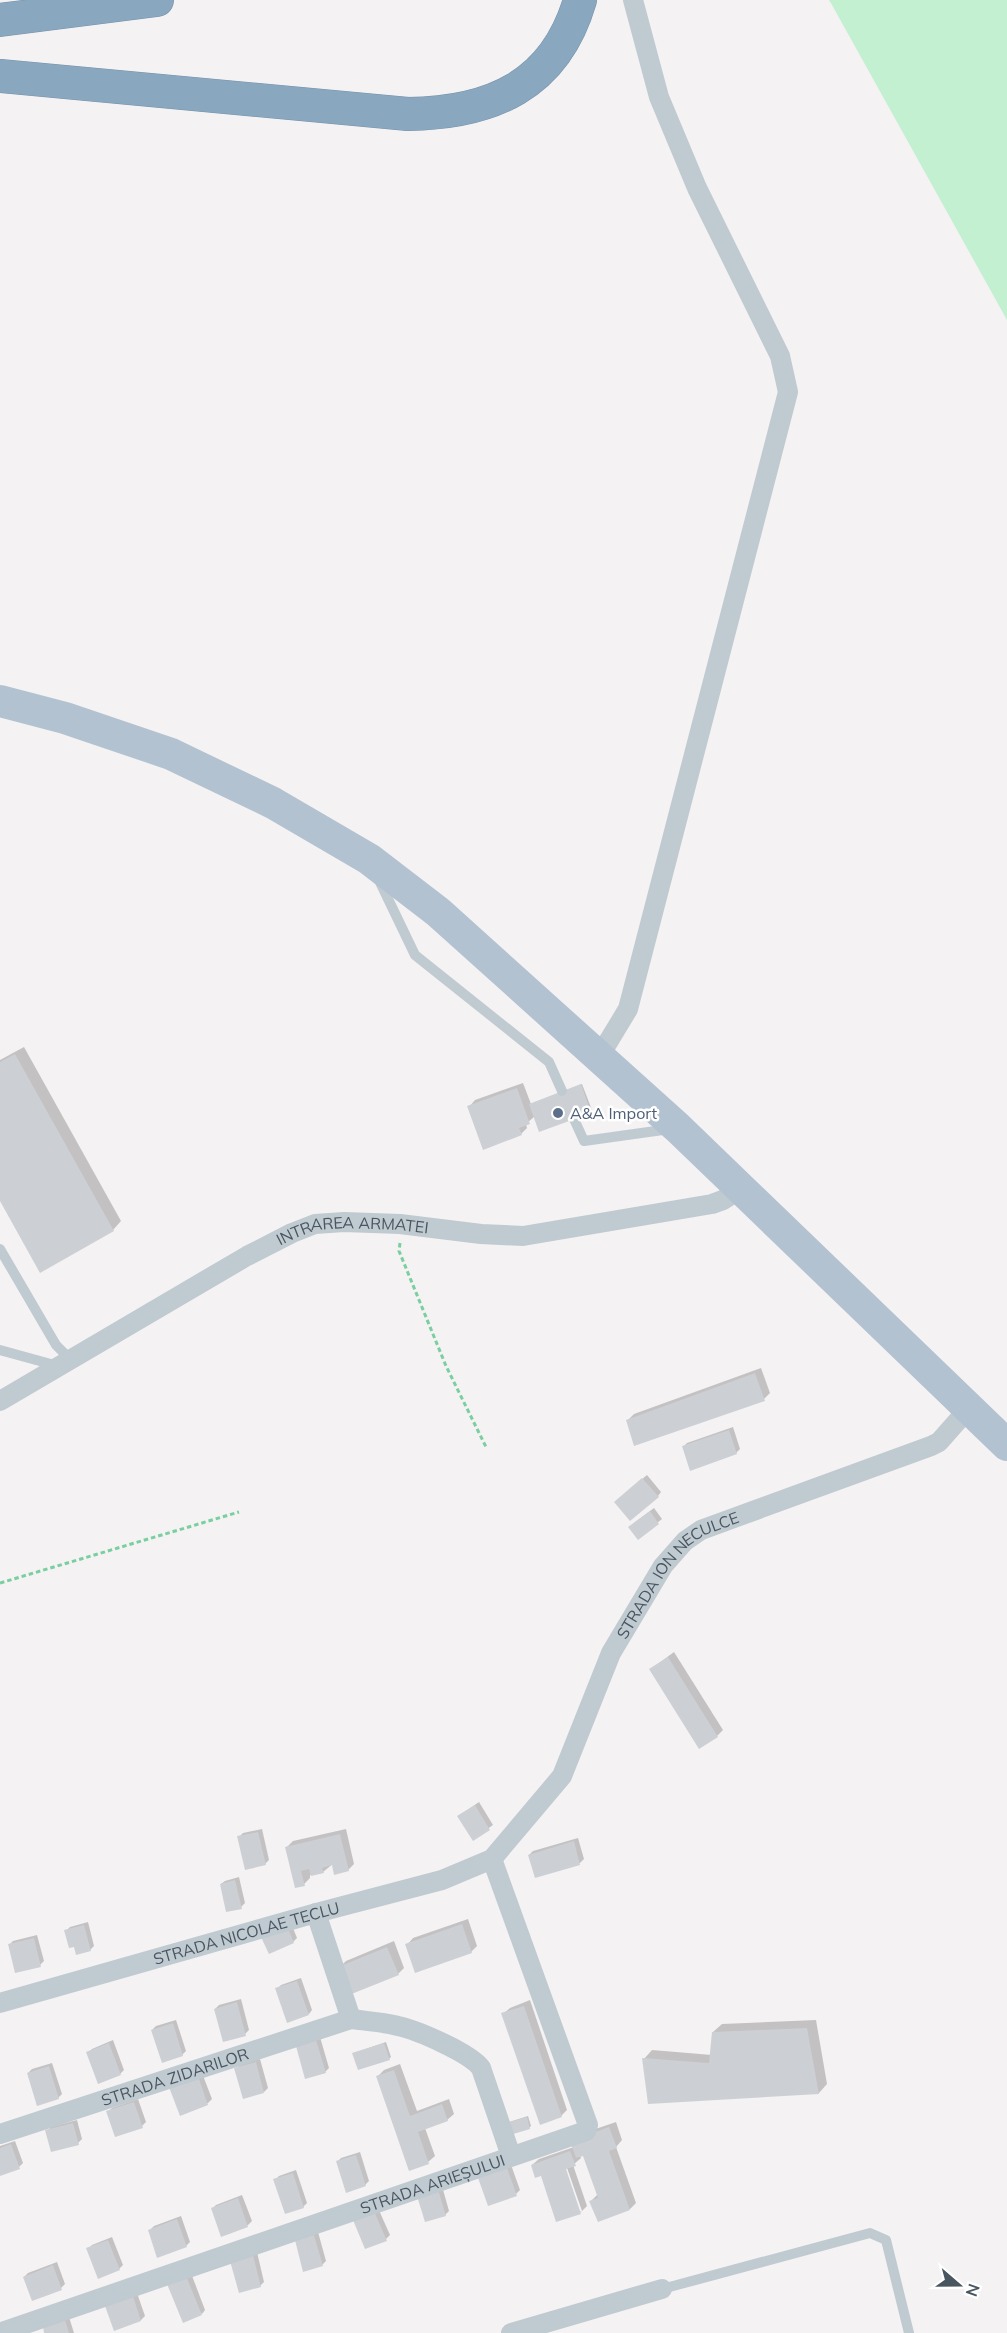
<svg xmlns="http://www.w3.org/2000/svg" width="1007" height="2333" viewBox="0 0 1007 2333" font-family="Mulish,sans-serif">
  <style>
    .green { fill: #c2f0d1 }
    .shadow { fill: #0003 }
    .building { fill: #cccfd4 }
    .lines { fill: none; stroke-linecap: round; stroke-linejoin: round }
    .motorway-casing { stroke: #7592ac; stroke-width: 34 }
    .path { stroke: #79cfa0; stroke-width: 3; stroke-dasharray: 4.5 3; stroke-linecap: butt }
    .service { stroke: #c0cad1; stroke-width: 10 }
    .minor { stroke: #c0cad1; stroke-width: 20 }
    .primary { stroke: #b2c2d0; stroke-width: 32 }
    .motorway { stroke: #8aa7c0; stroke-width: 33 }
    .service-dot { fill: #5c6f8a; stroke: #fff; stroke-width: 2 }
    .labels { text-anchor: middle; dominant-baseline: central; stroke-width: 5; stroke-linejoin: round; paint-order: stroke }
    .service-label { font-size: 16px; fill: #4e5e75; stroke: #fff; text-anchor: start }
    .street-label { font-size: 16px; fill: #495660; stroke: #fff }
  </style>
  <rect width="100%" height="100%" fill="#f4f2f2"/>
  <!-- green -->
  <path class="green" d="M829,0H1007V320L832,5Z"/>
  <!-- shadow -->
  <g class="shadow">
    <path d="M24,1047L121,1221L113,1230L0,1198V1060Z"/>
    <path d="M523,1083L531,1104L582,1084L592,1110L535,1116L526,1124L527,1128L521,1134L469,1107L475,1100Z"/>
    <path d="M761,1368L770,1393L764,1399L628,1420L634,1414Z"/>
    <path d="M733,1427L740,1449L736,1453L683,1447L687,1443Z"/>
    <path d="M647,1475L661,1492L658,1496L620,1498Z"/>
    <path d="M654,1508L662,1519L638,1538L634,1523Z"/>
    <path d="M674,1652L723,1730L717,1736L651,1669Z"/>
    <path d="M479,1802L493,1825L473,1839L463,1813Z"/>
    <path d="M262,1829L269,1860L265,1864L239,1837L243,1833Z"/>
    <path d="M346,1829L354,1864L348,1870L334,1863L323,1872L310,1875V1878L304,1884L287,1847L293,1841Z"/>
    <path d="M578,1838L584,1859L580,1863L536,1876L529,1855L533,1851Z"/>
    <path d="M239,1877L245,1903L241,1907L221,1884L225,1881Z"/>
    <path d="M468,1919L477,1946L471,1952L407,1945L413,1938Z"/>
    <path d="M88,1922L94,1946L90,1950L75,1945L66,1931L70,1927Z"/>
    <path d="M291,1923L297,1938L293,1942L269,1952Z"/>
    <path d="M37,1935L44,1961L40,1965L9,1945L13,1941Z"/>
    <path d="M394,1941L404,1968L398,1974L340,1967L346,1961Z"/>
    <path d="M301,1978L312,2010L309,2014L277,1989L281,1985Z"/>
    <path d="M241,1999L249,2030L245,2034L215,2009L219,2005Z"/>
    <path d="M530,2000L567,2110L561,2116L503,2014L510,2008Z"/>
    <path d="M176,2020L186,2051L182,2055L152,2030L156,2026Z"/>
    <path d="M816,2020L827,2084L819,2093L644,2059L652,2050L712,2055L713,2032L722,2024Z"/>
    <path d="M320,2037L329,2068L325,2072L298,2047Z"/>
    <path d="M113,2040L124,2070L120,2074L88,2053L92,2049Z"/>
    <path d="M386,2042L391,2057L389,2059L354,2053Z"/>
    <path d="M260,2059L268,2088L264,2092L236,2069L240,2065Z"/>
    <path d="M52,2063L62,2094L58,2098L28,2073L32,2069Z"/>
    <path d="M400,2064L417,2111L449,2099L454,2114L447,2120L425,2128L435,2156L428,2162L377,2077L384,2070Z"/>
    <path d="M202,2073L212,2099L208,2103L181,2114Z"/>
    <path d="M138,2099L146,2122L142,2126L108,2112L112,2108Z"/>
    <path d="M528,2116L531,2126L529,2128L509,2122Z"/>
    <path d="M77,2120L82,2139L78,2143L47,2131L51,2127Z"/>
    <path d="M616,2122L622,2140L616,2147L636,2203L630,2209L598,2220L591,2201L598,2194L583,2154L580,2155L581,2158L573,2165L587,2206L582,2211L565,2162L562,2163L579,2211H582L557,2220L542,2174L532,2165L539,2159L574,2147L578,2135Z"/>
    <path d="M15,2141L23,2163L19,2167L0,2174V2146Z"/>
    <path d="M360,2152L369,2181L365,2185L337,2162L341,2158Z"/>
    <path d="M510,2162L520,2190L516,2194L489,2204Z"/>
    <path d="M296,2170L307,2203L303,2207L275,2180L279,2176Z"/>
    <path d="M442,2186L449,2211L445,2215L423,2192Z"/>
    <path d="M242,2195L252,2221L248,2225L222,2235L212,2209L216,2205Z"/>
    <path d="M378,2208L390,2235L386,2239L355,2220Z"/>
    <path d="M181,2216L190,2242L186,2246L150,2230L154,2226Z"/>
    <path d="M318,2232L326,2261L322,2265L297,2241Z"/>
    <path d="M112,2237L123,2265L119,2269L88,2249L92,2245Z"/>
    <path d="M257,2252L264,2282L260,2286L232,2261Z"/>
    <path d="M57,2262L65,2284L61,2288L24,2277L28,2273Z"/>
    <path d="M191,2273L205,2310L202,2314L173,2281Z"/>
    <path d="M137,2293L145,2316L141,2320L114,2329L107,2306Z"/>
    <path d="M69,2317L74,2333H46Z"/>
  </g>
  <!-- building -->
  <g class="building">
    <path d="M15,1054L114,1231L40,1273L0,1201V1062Z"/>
    <path d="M581,1084L591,1113L539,1132L529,1104Z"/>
    <path d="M517,1088L530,1124L519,1128L522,1135L483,1150L467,1106Z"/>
    <path d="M755,1373L765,1401L634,1446L626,1420Z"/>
    <path d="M729,1430L737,1454L690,1471L682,1446Z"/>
    <path d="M642,1478L659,1497L630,1521L614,1502Z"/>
    <path d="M650,1511L659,1524L638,1540L628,1527Z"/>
    <path d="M668,1657L718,1737L699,1749L649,1669Z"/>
    <path d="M475,1805L490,1830L473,1841L457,1816Z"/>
    <path d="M258,1832L266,1865L245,1870L237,1836Z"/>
    <path d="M340,1834L349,1871L334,1875L332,1865L322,1868L324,1873L311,1876L309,1869L301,1871L305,1886L295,1888L285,1847Z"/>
    <path d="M574,1841L580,1865L535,1878L528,1855Z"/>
    <path d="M235,1880L242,1909L226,1912L220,1884Z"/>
    <path d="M462,1924L472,1953L415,1973L405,1944Z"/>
    <path d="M84,1925L91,1951L76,1955L74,1947L69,1948L64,1930Z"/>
    <path d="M287,1926L294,1943L269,1954L261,1937Z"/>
    <path d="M34,1938L41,1967L15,1973L8,1944Z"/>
    <path d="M387,1947L399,1975L349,1995L338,1967Z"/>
    <path d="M297,1981L309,2015L287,2023L275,1988Z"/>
    <path d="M237,2002L246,2036L223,2042L214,2009Z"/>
    <path d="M524,2006L562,2117L540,2125L501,2013Z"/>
    <path d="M173,2023L183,2056L162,2063L151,2030Z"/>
    <path d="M807,2028L819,2094L648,2104L642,2058L709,2063L712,2032Z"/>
    <path d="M316,2040L326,2073L305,2079L296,2046Z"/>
    <path d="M109,2043L121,2075L98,2084L86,2052Z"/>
    <path d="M384,2043L390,2060L358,2070L352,2053Z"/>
    <path d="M256,2062L264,2093L243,2099L234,2068Z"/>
    <path d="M49,2066L59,2099L37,2106L27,2073Z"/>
    <path d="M394,2070L410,2116L442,2104L448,2121L418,2132L429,2164L409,2171L376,2076Z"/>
    <path d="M198,2076L208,2105L180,2116L169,2087Z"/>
    <path d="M134,2102L143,2128L115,2137L106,2111Z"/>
    <path d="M527,2117L530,2129L510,2135L506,2123Z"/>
    <path d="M73,2123L79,2145L51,2152L45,2130Z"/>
    <path d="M609,2127L617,2148L609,2151L630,2210L598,2222L589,2201L598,2198L583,2156L576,2158L570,2141Z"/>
    <path d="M11,2144L20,2169L0,2176V2148Z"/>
    <path d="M570,2151L576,2166L566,2169L581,2214L556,2222L541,2176L535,2178L531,2165Z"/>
    <path d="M356,2155L366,2186L346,2193L336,2161Z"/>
    <path d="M506,2165L517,2196L488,2206L477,2175Z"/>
    <path d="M293,2173L304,2208L285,2214L273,2179Z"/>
    <path d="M438,2189L446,2216L425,2222L417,2196Z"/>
    <path d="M238,2198L248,2227L221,2237L211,2208Z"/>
    <path d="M374,2211L387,2241L365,2249L353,2220Z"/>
    <path d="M177,2219L187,2247L157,2258L148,2230Z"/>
    <path d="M314,2235L323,2266L303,2272L295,2240Z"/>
    <path d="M108,2240L120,2270L98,2279L86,2248Z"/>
    <path d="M253,2255L261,2287L239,2293L230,2261Z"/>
    <path d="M53,2265L62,2290L32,2301L23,2277Z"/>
    <path d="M186,2276L202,2315L183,2323L167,2284Z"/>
    <path d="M133,2296L141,2321L114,2331L105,2306Z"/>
    <path d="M65,2320L69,2333H44L43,2326Z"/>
  </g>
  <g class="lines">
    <defs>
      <g id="motorway">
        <path d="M0,20L157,0"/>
        <path d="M0,76L408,114C491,113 555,86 580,0"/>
      </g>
    </defs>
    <!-- motorway casing -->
    <use href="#motorway" class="motorway-casing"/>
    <!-- path -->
    <g class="path">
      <path d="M400,1243L399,1251L446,1366L486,1447"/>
      <path d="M0,1583L239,1512"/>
    </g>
    <!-- service -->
    <g class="service">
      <path d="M378,878L415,955L549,1062L562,1091"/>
      <path d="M574,1119L584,1141L670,1129"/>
      <path d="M0,1249L56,1345L70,1359"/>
      <path d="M0,1350L58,1366"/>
      <path d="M662,2289L870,2233L886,2240L909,2333"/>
    </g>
    <!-- minor -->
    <g class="minor">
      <path d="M599,1057L628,1009L788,392L780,356L697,188L659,97L633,0"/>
      <path id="s1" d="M0,1401L247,1256L292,1233L315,1224L344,1222L400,1224L481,1234L523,1236L712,1204L723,1200L740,1189"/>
      <path d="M316,1913L351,2019"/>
      <path id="s2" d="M0,2003L316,1913L442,1880L492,1859L562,1776L611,1653L663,1566L685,1541L701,1530L931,1446L939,1442L969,1408"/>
      <path id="s3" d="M0,2134L351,2019C367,2021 383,2022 398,2026C417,2030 470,2053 481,2068L511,2156"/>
      <path id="s4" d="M5,2331L586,2131L588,2125L492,1859"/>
      <path d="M511,2333L662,2289"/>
    </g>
    <!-- primary -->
    <path class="primary" d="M0,701L65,718L171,754L273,803L369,859L438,912L678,1128L1007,1445"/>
    <!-- motorway -->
    <use href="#motorway" class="motorway"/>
  </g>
  <!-- markers -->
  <circle class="service-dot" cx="558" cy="1113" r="6"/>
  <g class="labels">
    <!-- service labels -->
    <g class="service-label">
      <text x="570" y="1113">A&amp;A Import</text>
    </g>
    <!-- street labels -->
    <g class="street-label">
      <text stroke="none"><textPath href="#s1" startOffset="398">INTRAREA ARMATEI</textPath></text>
      <text stroke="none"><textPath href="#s2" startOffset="860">STRADA ION NECULCE</textPath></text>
      <text stroke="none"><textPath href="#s2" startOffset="256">STRADA NICOLAE TECLU</textPath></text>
      <text stroke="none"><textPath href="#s3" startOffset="184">STRADA ZIDARILOR</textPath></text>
      <text stroke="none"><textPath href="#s4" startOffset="452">STRADA ARIEȘULUI</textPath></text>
    </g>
  </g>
  <!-- north arrow -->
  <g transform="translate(959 2285) rotate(110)" stroke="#ffffff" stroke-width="4.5" paint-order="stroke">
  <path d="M0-4.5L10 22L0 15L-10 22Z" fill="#495660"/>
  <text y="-9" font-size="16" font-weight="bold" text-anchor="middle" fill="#495660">N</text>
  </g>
</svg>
